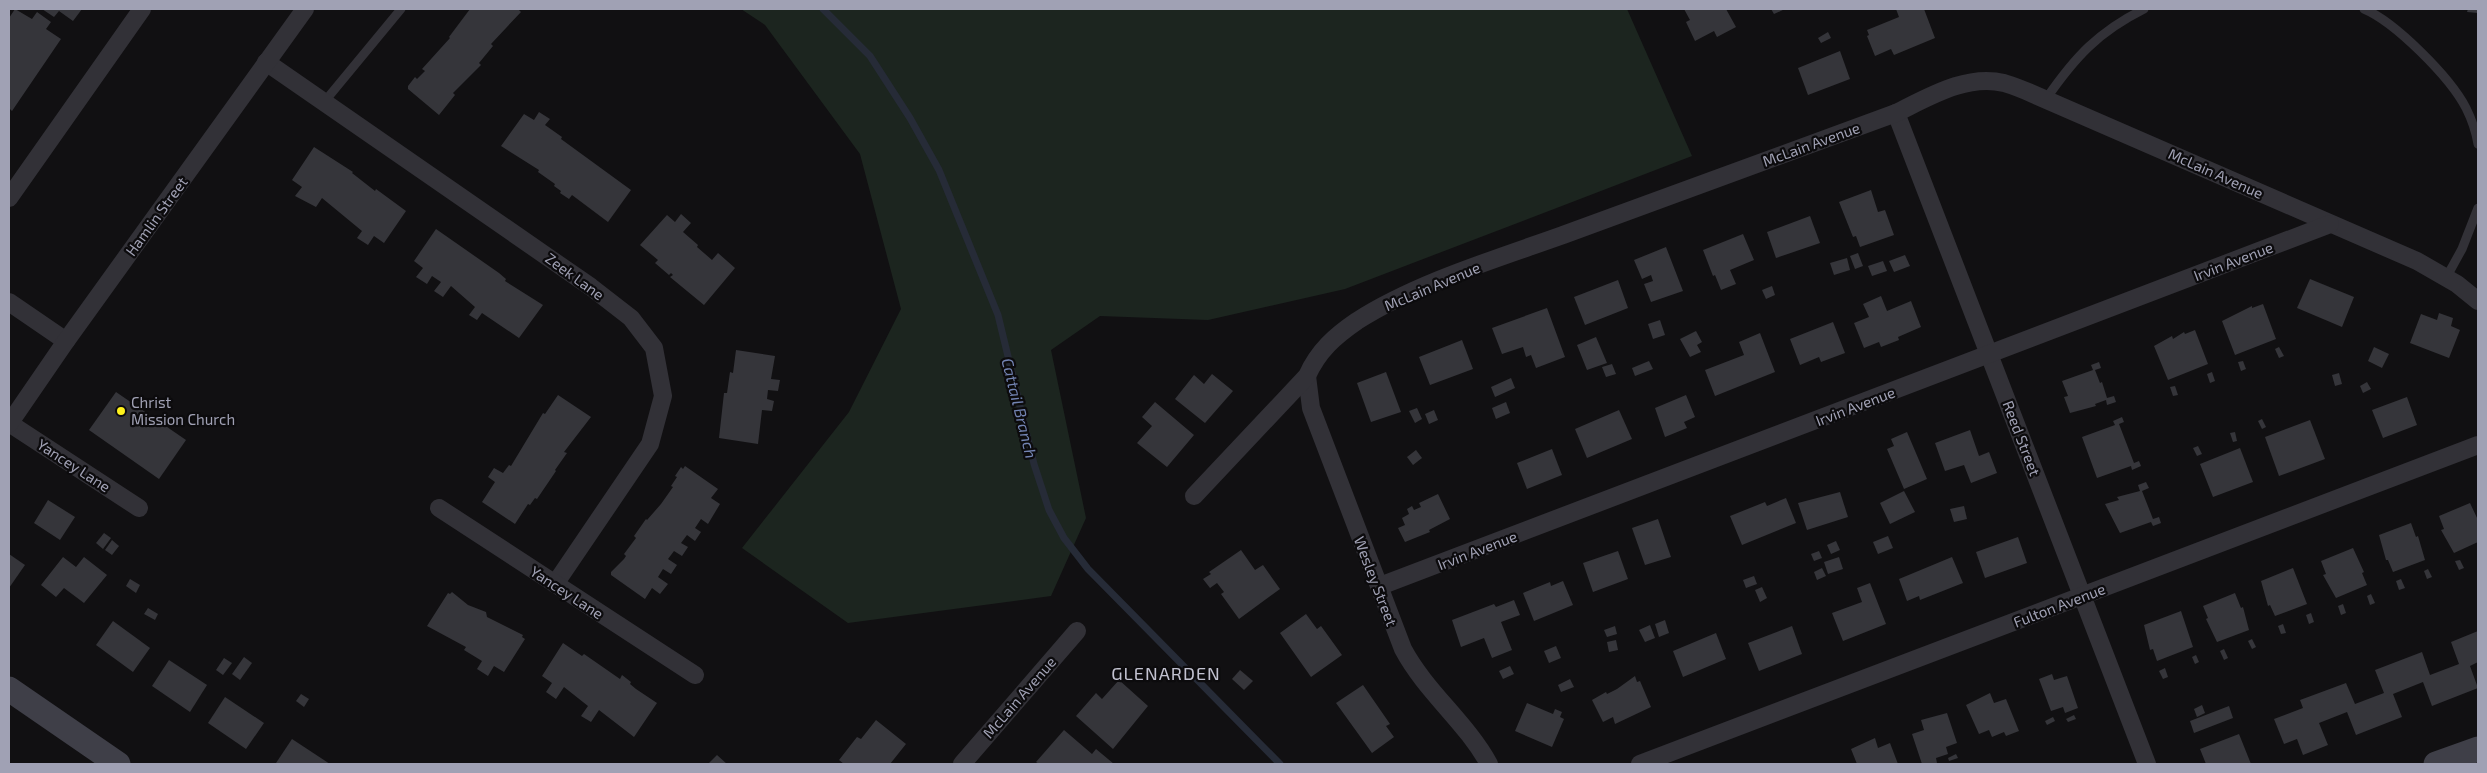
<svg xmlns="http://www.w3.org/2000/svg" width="2487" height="773" viewBox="0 0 2487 773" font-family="'Exo 2',sans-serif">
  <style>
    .green { fill: #1c251f }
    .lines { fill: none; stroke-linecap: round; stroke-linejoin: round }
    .stream { stroke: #262b37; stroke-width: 7 }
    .building { fill: #35353a }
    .lane { stroke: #323137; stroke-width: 9 }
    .street { stroke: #323137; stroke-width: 18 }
    .secondary { stroke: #3f3f48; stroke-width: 25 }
    .poi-dot { fill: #fff21c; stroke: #0c0b0d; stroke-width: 2 }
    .labels { text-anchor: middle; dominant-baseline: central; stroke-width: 4.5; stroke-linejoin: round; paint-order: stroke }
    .street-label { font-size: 15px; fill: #a0a1b4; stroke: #0c0b0d }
    .poi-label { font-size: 15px; fill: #a0a1b4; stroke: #0c0b0d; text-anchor: start }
    .water-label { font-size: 16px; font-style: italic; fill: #7384b3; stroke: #0c0b0d }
    .quarter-label { font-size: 18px; letter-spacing: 1px; fill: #c2c2d0; stroke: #0c0b0d }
  </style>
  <rect width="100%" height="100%" fill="#111012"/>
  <!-- green -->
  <path class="green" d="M741,9H1627L1692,156L1345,289L1208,320L1100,316L1051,350L1086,518L1051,596L848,623L742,548L849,412L901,309L860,154L765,25Z"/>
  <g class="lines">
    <!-- stream -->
    <path class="stream" d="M823,9L870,56L910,118L939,170L998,315L1034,464L1049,510L1064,538L1088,569L1280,764"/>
  </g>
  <!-- building -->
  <g class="building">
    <path d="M15,9L32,19L37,12L51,22L46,29L61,39L12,111L9,108V18Z"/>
    <path d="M42,9H82L73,21L59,11L54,17Z"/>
    <path d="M470,9H518L521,12L491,44L493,46L479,63L481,65L453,93L455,95L439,115L408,89V86L415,77L417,79L425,71L422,69L450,38L449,37Z"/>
    <path d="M1684,9H1726L1736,27L1717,37L1714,31L1695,41L1686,22L1690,20Z"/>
    <path d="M1771,9H1785L1774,14Z"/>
    <path d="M1896,9H1924L1935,38L1894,55L1891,49L1875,56L1867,36L1869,35L1867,30L1899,17Z"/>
    <path d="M2468,9H2478V13L2467,12Z"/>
    <path d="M1828,32L1831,38L1821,43L1818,38Z"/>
    <path d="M1840,51L1850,79L1808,95L1798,68Z"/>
    <path d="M539,112L550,119L545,125L562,137L561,139L631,190L608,222L572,195L569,199L560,193L561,191L554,186L555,184L538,172L539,170L501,146L524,114L534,120Z"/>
    <path d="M314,147L353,172L352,173L375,191L376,189L406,211L384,243L374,236L368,245L357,238L362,231L322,198L316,207L295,196L302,187L292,180Z"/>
    <path d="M1871,190L1878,212L1885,210L1894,235L1860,247L1856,236L1853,237L1839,202Z"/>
    <path d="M681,214L691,223L683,232L698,245L697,247L712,260L718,253L735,268L704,305L670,277L673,275L671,273L669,275L655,263L658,260L640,245L667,215L675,222Z"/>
    <path d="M1810,216L1820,243L1776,258L1767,232Z"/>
    <path d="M436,229L499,273L506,279L505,281L543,305L519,338L482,313L477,320L469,315L475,307L451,286L443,297L434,291L441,282L432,276L427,284L416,277L423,268L414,261Z"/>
    <path d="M1743,234L1754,260L1730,270L1736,284L1721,290L1715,275L1713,276L1703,250Z"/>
    <path d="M1666,247L1683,291L1651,302L1644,284L1653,281L1651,275L1642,279L1634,260Z"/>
    <path d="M1858,253L1863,266L1855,269L1850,256Z"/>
    <path d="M1905,255L1910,266L1894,272L1889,261Z"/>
    <path d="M1847,258L1850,270L1834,275L1830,263Z"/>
    <path d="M1883,261L1887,271L1872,276L1868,266Z"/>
    <path d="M2310,279L2354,297L2342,327L2297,308Z"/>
    <path d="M1618,280L1628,308L1585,325L1574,297Z"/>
    <path d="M1772,286L1775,295L1766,299L1762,290Z"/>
    <path d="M1881,296L1887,311L1911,301L1921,327L1898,337L1899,340L1881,347L1879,342L1864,348L1854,323L1869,317L1863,304Z"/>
    <path d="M2263,304L2276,339L2235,355L2222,321L2252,306V308Z"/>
    <path d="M1547,308L1565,357L1536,368L1531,355L1526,357L1523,347L1502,354L1492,328Z"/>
    <path d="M2439,313L2453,318L2451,326L2460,330L2449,358L2410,343L2421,314L2437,320Z"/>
    <path d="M1660,320L1665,335L1653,339L1648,324Z"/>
    <path d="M1833,322L1845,353L1821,362L1819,357L1800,365L1790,339Z"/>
    <path d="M2195,330L2208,364L2168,380L2154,346L2172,336L2173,339L2184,332L2185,334Z"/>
    <path d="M1696,331L1702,342L1697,345L1701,352L1690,357L1680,339Z"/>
    <path d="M1760,333L1775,372L1715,396L1705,370L1744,355L1739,342Z"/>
    <path d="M1596,337L1607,363L1587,370L1577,345Z"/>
    <path d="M1462,340L1473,369L1430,385L1419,357Z"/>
    <path d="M2279,347L2284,356L2279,358L2275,349Z"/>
    <path d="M2374,347L2389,354L2382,368L2368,361Z"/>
    <path d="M736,350L775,356L771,379L780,380L778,391L768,390L767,399L774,401L772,411L762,410L758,444L719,438L724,393H727L730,372L733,373Z"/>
    <path d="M1649,361L1653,369L1635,376L1632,368Z"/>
    <path d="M2243,361L2246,369L2241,371L2238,362Z"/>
    <path d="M2099,362L2101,368L2095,370L2100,383L2102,382L2107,398L2114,396L2116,402L2107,405L2106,400L2095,404L2096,406L2070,413L2064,397L2068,396L2062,381L2093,370L2091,365Z"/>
    <path d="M1612,364L1616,374L1606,377L1602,367Z"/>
    <path d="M1386,372L1401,412L1371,422L1357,383Z"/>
    <path d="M2212,372L2215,381L2210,383L2207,374Z"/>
    <path d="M2339,373L2342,384L2335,386L2332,375Z"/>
    <path d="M1212,374L1233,391L1205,423L1175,399L1194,375L1204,384Z"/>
    <path d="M1511,378L1515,388L1495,397L1491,387Z"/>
    <path d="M2367,382L2371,389L2363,393L2360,386Z"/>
    <path d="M2175,386L2178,395L2173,396L2170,387Z"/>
    <path d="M116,392L186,440L159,479L89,430Z"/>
    <path d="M558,395L591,417L564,452L567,453L555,470L556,471L537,499L535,498L530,505L528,504L515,524L482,502L495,482L488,477L494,468L503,473L509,465L511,466L543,413L545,414Z"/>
    <path d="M1686,395L1695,417L1684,422L1687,428L1665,437L1655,408Z"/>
    <path d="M2407,397L2417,425L2383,438L2372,410Z"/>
    <path d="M1155,402L1194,435L1167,467L1137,443L1152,426L1142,417Z"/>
    <path d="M1506,402L1510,413L1496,419L1492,408Z"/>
    <path d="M1417,408L1422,419L1415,423L1409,411Z"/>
    <path d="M1434,410L1438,420L1429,424L1425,414Z"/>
    <path d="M1619,410L1632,439L1587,458L1575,429Z"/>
    <path d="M2122,417L2124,422L2119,424L2134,463L2139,461L2141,466L2132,470L2131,466L2097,478L2082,437L2115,425L2113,421Z"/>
    <path d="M2262,419L2266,427L2262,429L2258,421Z"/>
    <path d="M2310,420L2325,459L2279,476L2265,437Z"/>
    <path d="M1970,430L1979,456L1989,452L1997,473L1971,483L1964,465L1945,471L1935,443Z"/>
    <path d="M1907,432L1927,479L1904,489L1887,449L1894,446L1891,439Z"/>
    <path d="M2235,432L2237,441L2233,442L2230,433Z"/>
    <path d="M2198,446L2202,454L2197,456L2193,448Z"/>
    <path d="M2240,448L2253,482L2213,497L2200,464Z"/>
    <path d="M1552,449L1562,475L1527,489L1517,463Z"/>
    <path d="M1416,450L1422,458L1413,465L1407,457Z"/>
    <path d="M685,466L718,489L711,498L720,504L708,524L701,519L695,528L701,532L695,541L687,535L681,543L688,547L682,556L674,551L668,559L677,565L671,574L663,569L658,577L668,584L660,594L652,588L645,599L611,575V572L624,559L626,556L624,554L636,538L634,536L646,519L647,520L661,504L673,487L671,486L677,477L675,476L681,467L683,469Z"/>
    <path d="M2146,482L2149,488L2142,491L2153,519L2159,517L2161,523L2153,526L2151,522L2120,533L2105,504L2119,500L2117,497L2140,491L2138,485Z"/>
    <path d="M1904,491L1915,512L1890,524L1880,503Z"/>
    <path d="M1840,492L1848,517L1807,530L1798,503Z"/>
    <path d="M1438,494L1450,519L1429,530L1430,532L1405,542L1398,528L1405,525L1402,518L1409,514L1407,509L1412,506L1414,510L1421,507L1419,503Z"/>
    <path d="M1786,498L1796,523L1742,545L1730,516L1765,502L1767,506Z"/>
    <path d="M48,500L75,517L60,540L34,523Z"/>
    <path d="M2470,503L2478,520V542L2454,553L2441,530L2444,529L2439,516Z"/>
    <path d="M1964,506L1967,519L1954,522L1950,509Z"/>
    <path d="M1658,519L1671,557L1645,565L1632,528Z"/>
    <path d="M2411,523L2416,537L2418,536L2425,560L2393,572L2388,560H2386L2379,535Z"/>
    <path d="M104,533L111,538L103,549L96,543Z"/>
    <path d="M1888,536L1893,548L1878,554L1873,542Z"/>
    <path d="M2018,537L2027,563L1985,578L1976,552Z"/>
    <path d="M112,540L119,546L112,555L105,550Z"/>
    <path d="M1836,541L1840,550L1831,554L1827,545Z"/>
    <path d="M2353,548L2364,572L2362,573L2367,585L2336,598L2323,575L2326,574L2321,561Z"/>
    <path d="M1241,550L1255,570L1263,565L1280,589L1239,619L1221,594L1224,592L1217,583L1210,588L1203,579L1211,574L1209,572Z"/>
    <path d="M1618,551L1628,579L1593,592L1583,563Z"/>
    <path d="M1819,551L1822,558L1814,561L1811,554Z"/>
    <path d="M9,554L25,565L9,588Z"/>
    <path d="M63,557L76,567L84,557L107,575L84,603L64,588L56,597L41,585Z"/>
    <path d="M1839,557L1843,569L1828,574L1824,562Z"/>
    <path d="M1952,557L1963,583L1920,600L1919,596L1907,601L1899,579Z"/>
    <path d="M2460,560L2464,568L2459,570L2455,561Z"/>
    <path d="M1822,568L1826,576L1817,580L1814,572Z"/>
    <path d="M2293,568L2307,604L2275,616L2270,605L2268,606L2261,581Z"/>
    <path d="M2428,569L2432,577L2427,579L2424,571Z"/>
    <path d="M1754,576L1757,584L1746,588L1743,580Z"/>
    <path d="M130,579L140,585L136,593L126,586Z"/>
    <path d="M2401,579L2405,588L2399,590L2396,581Z"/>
    <path d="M1563,581L1573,605L1534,621L1523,593L1550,582L1551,586Z"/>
    <path d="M1870,583L1886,624L1843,641L1832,613L1862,602L1857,588Z"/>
    <path d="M1762,587L1767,598L1760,602L1755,590Z"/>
    <path d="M452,592L468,605L486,612L487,617L523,635L522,637L525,639L504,672L494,666L488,676L477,669L482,661L464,650L466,647L427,626L448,593L450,594Z"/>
    <path d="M2235,593L2241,608L2243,607L2249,630L2217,642L2206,619L2208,618L2203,606Z"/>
    <path d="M2371,594L2375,603L2370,605L2367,596Z"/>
    <path d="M1514,600L1520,615L1501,622L1512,650L1492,658L1484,638L1461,647L1452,620L1494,604L1496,607Z"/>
    <path d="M2343,604L2346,613L2341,615L2338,606Z"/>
    <path d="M148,608L158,614L155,620L144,614Z"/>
    <path d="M2181,611L2193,647L2157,661L2153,649L2150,650L2144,625Z"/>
    <path d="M2311,613L2314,622L2309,624L2306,615Z"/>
    <path d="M1306,614L1317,629L1321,626L1342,655L1311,677L1280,633Z"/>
    <path d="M1665,620L1669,633L1659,637L1655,624Z"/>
    <path d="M113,621L150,648L133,672L96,645Z"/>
    <path d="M2283,624L2286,633L2281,634L2278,626Z"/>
    <path d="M1650,625L1655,638L1645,642L1639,630Z"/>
    <path d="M1615,626L1617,634L1607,637L1604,630Z"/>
    <path d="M1792,626L1802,654L1759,671L1748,643Z"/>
    <path d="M2478,631V662L2470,666L2478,688L2432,706L2423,682L2393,694L2402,717L2356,735L2347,712L2319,723L2328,745L2303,755L2297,739L2284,744L2274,719L2303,708L2300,700L2346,683L2355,704L2384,693L2375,670L2422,652L2430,675L2459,664L2451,642Z"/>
    <path d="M1716,633L1726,659L1683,677L1673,651Z"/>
    <path d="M2252,639L2256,647L2252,649L2248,641Z"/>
    <path d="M1616,640L1618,650L1609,652L1607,642Z"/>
    <path d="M563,643L582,656L584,654L620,679L622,675L631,682L630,684L636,689L657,703L634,737L599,710L591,722L581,716L588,706L564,687L556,699L546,692L552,683L542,676Z"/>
    <path d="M1556,646L1561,658L1549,663L1544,651Z"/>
    <path d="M2224,649L2228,658L2224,660L2220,651Z"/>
    <path d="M2196,655L2199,662L2195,664L2192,657Z"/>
    <path d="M244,657L252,663L240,680L232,674Z"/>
    <path d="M224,658L232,663L223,675L216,670Z"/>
    <path d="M169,660L207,685L190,712L152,686Z"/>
    <path d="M1510,666L1514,674L1503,679L1499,671Z"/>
    <path d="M2165,668L2168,677L2163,679L2159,671Z"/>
    <path d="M1240,670L1253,681L1244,690L1232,679Z"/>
    <path d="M2052,674L2054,680L2067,676L2078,708L2065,713L2063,707L2051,711L2039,679Z"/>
    <path d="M1635,676L1637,682L1640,681L1651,707L1615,724L1613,717L1603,722L1592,700L1606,692L1607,694L1617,689Z"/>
    <path d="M1570,679L1574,687L1561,692L1558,685Z"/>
    <path d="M1119,680L1148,706L1113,749L1076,716L1096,693L1102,699Z"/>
    <path d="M1363,685L1390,724L1386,726L1394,737L1372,753L1336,703Z"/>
    <path d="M1990,693L1994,703L2006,699L2019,731L2006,736L2004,732L1992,737L1989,730L1979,734L1966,705Z"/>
    <path d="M301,694L309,699L304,707L296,701Z"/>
    <path d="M225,697L264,723L246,749L208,723Z"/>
    <path d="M1527,703L1553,714L1555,709L1562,712L1560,717L1564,719L1552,747L1515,731Z"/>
    <path d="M2202,705L2205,713L2197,717L2194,709Z"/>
    <path d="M2229,706L2233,718L2194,733L2190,721Z"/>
    <path d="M1947,713L1957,743L1946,747L1948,754L1936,758L1937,763L1922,764L1912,734L1924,730L1921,720Z"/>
    <path d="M2074,715L2076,719L2068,722L2066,719Z"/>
    <path d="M2053,717L2055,721L2047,725L2045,721Z"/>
    <path d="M876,720L906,744L890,764H844L839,760L857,737L861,739Z"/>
    <path d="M1064,730L1092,754L1096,749L1114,764H1039L1036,762Z"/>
    <path d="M2239,734L2251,764H2206L2200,749Z"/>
    <path d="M1875,738L1878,748L1890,743L1898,764H1857L1851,749Z"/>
    <path d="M292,739L330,764L276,763Z"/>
    <path d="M1956,754L1958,758L1949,761L1948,758Z"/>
    <path d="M717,755L727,764H708Z"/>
  </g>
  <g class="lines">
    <!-- lane -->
    <g class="lane">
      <path d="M2364,9C2395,22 2450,77 2466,108C2472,120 2476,132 2478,144"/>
      <path d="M2046,99C2075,57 2098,32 2144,9"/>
      <path d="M325,101L401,9"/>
      <path d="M2446,278L2462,249L2478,208"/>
    </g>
    <!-- street -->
    <g class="street">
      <path d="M266,62L591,287L631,318L654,348L663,396L650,444L555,584"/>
      <path d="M1896,113L2147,764"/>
      <path d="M9,198L142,9"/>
      <path d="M9,302L66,341"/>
      <path d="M1307,376L1311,408L1403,649C1426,692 1466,722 1489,764"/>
      <path d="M9,423L139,508"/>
      <path d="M9,424L66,341L305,9"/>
      <path d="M1194,496L1307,376C1318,351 1335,336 1357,321C1416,283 1496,259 1563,235C1674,194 1785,153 1896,113C1929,97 1966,74 2004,83C2014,86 2024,90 2033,94L2417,261L2457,284L2478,301"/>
      <path d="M439,508L695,675"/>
      <path d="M1380,586L2330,224"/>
      <path d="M962,764L1077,631"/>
      <path d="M1640,764L2478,445"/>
    </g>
    <!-- secondary -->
    <g class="secondary">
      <path d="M9,689L118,764"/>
      <path d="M2436,764L2478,749"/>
    </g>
  </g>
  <!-- markers -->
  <circle class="poi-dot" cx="121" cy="411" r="5"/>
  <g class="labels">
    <!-- street labels -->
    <g class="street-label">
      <text transform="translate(1811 144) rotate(-20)">McLain Avenue</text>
      <text transform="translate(2216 173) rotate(24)">McLain Avenue</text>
      <text transform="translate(156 216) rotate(-54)">Hamlin Street</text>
      <text transform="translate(2233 261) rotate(-21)">Irvin Avenue</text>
      <text transform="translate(575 276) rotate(36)">Zeek Lane</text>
      <text transform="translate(1432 286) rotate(-23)">McLain Avenue</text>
      <text transform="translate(1855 406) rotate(-21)">Irvin Avenue</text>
      <text transform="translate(2022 438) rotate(69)">Reed Street</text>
      <text transform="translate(74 465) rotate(33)">Yancey Lane</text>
      <text transform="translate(1477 550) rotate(-21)">Irvin Avenue</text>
      <text transform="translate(1376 581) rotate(69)">Wesley Street</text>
      <text transform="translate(567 592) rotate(33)">Yancey Lane</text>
      <text transform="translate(2059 605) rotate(-21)">Fulton Avenue</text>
      <text transform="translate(1019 697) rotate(-49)">McLain Avenue</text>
    </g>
    <!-- poi labels -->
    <g class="poi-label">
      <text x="131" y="402">Christ<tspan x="131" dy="17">Mission Church</tspan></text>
    </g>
    <!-- water labels -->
    <g class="water-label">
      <text transform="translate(1020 408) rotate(76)">Cattail Branch</text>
    </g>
    <!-- quarter labels -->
    <g class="quarter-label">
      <text x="1166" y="673">GLENARDEN</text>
    </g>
  </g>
  <!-- border -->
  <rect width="2487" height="773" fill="none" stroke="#a0a1b4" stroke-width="20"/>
</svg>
